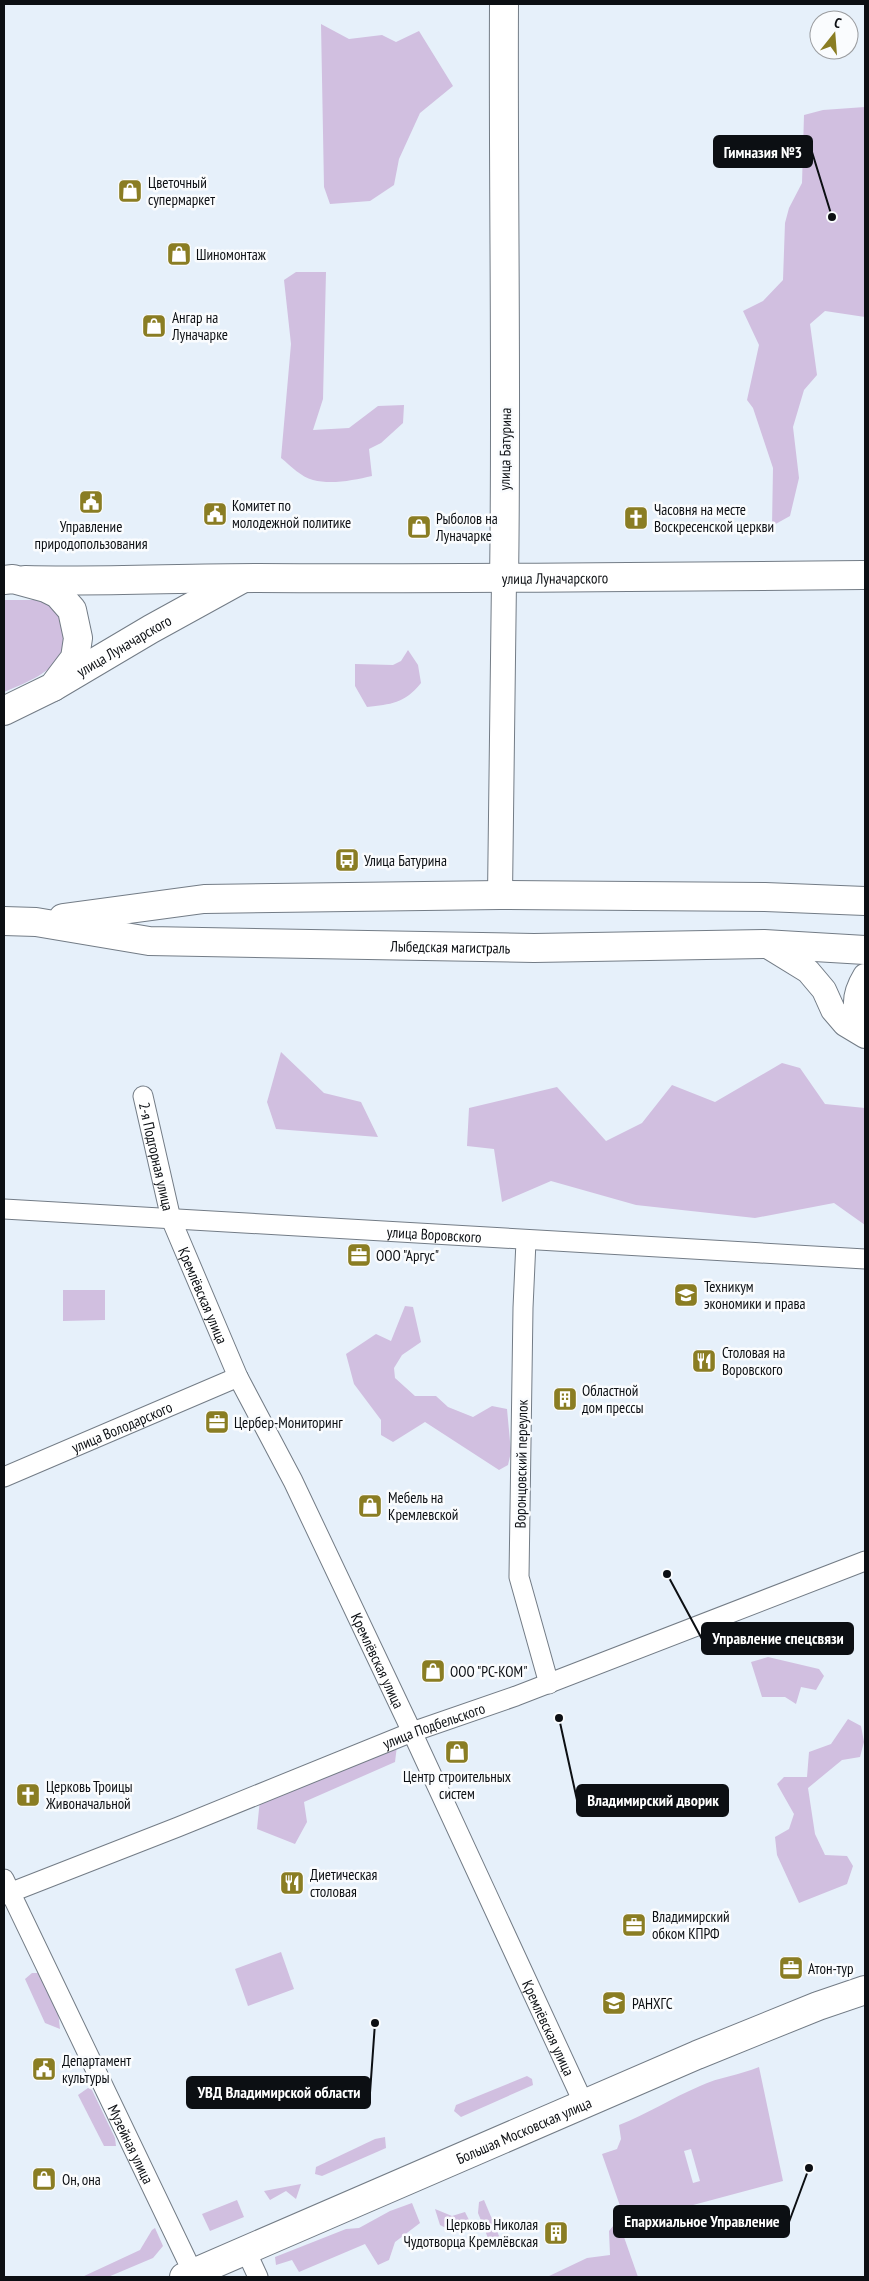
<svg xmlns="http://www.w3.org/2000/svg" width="869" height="2281" viewBox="0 0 869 2281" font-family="'PT Sans Narrow',sans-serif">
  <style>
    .green { fill: #d1bfe0; fill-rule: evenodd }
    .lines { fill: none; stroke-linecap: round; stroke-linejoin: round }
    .minor-casing { stroke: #737c86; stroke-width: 21 }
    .tertiary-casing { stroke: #737c86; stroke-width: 26 }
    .secondary-casing { stroke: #737c86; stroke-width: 30 }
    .primary-casing { stroke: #737c86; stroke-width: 30 }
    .minor { stroke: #fff; stroke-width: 19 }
    .tertiary { stroke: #fff; stroke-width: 24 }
    .secondary { stroke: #fff; stroke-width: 28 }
    .primary { stroke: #fff; stroke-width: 28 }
    .labels { text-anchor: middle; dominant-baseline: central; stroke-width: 5; stroke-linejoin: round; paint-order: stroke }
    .poi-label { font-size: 15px; fill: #0c0f13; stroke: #fafcfe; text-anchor: start }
    .street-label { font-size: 15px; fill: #0c0f13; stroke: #fafcfe }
    .leader { fill: none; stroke: #0c0f13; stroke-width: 2 }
    .callout-dot { fill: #0c0f13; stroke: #fafcfe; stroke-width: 2 }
    .callout { fill: #0c0f13; stroke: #0c0f13; stroke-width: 2 }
    .callout-label { font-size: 16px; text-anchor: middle; font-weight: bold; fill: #fff }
  </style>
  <rect width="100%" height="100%" fill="#e6f0fa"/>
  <!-- green -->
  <g class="green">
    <path d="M321,24L349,39L382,35L396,42L419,31L453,86L420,113L399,159L394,185L370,201L330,204L324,187Z"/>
    <path d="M865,107V317L825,311L810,324L817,375L804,390L793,427L799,478L790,516L772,526L773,468L753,408L747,400L759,345L743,311L763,301L783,280L785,223L789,208L802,183L804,115L823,110Z"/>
    <path d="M296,272H326L323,399L313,430L349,428L378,406L404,405L403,423L381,443L369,449L372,476C354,480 332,485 313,480C301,477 291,466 281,458L291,344L284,280Z"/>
    <path d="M4,600H42L61,612C63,624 67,638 63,651C55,672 23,684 4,692Z"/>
    <path d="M408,650L418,665L421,683C404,704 391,704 367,707L355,686V664L393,665L401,661Z"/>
    <path d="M281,1052L324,1093L361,1102L378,1137L276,1129L267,1102Z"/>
    <path d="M782,1063L800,1068L825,1104L865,1108V1225L834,1203L755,1218L636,1205L551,1181L502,1202L494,1149L467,1146L469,1108L557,1087L606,1141L642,1123L672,1085L715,1102Z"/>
    <path d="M63,1290H105V1320L63,1321Z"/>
    <path d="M405,1306L413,1307L421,1342L402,1355L394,1368L395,1378L415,1396H436L448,1407L473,1417L492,1406L507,1409L511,1452L508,1465L499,1470L425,1422L393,1442L381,1435V1420L354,1384L346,1354L376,1334L391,1341Z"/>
    <path d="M768,1657L819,1669L824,1676L816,1690L801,1687L796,1704L785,1697H762L751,1662Z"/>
    <path d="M848,1719L861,1726L864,1742L860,1757L842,1760L808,1788L815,1834L825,1855L847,1856L853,1866L847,1884L799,1903L777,1855L775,1837L789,1829L794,1814L777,1784L784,1777H807L809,1752L831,1744Z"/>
    <path d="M397,1746L395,1762L304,1802L307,1822L295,1844L257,1829L260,1799Z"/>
    <path d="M281,1952L294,1989L248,2006L235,1969Z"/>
    <path d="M32,1973H38L58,2011L60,2029L45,2023L25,1979Z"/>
    <path d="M759,2067L783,2181L626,2223L602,2154L617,2149L621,2139L619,2125C647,2114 672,2098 700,2086C719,2077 740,2075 759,2067ZM691,2149L700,2181L693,2183L684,2151Z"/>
    <path d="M527,2076L532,2079L533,2085L461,2117L454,2111L456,2105Z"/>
    <path d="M88,2088L92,2090L115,2138L116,2146H104L78,2095Z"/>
    <path d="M385,2137L386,2148L322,2176L315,2174L316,2167L375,2139Z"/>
    <path d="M301,2184L296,2199L286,2191L270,2200L264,2191Z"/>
    <path d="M237,2200L244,2217L210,2231L202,2214Z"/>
    <path d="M484,2200L502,2243L492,2248L478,2213L479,2202Z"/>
    <path d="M412,2203L420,2223L395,2242L389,2260L378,2265L365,2244L299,2272L292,2260L276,2265L275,2257L346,2229L359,2228L390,2211Z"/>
    <path d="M435,2209L452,2216L465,2212L472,2226L456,2233L440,2225Z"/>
    <path d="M618,2220L638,2277H547L587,2258L610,2255L609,2231Z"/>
    <path d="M155,2228L163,2246L153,2258L108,2277H82L140,2250L152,2230Z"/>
  </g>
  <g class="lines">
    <defs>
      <g id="minor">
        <path id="s1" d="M143,1096L171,1219L238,1377L293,1481L412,1732L584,2104"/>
        <path id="s2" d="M4,1209L865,1259"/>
        <path d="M526,1241L523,1308L519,1577L549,1684"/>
        <path id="s3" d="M4,1477L238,1377"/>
        <path id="s4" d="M4,1879L193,2273"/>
        <path id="s5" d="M4,1895L178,1827L412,1732L516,1696L865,1561"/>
        <path d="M246,2251L258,2277"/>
      </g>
      <g id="tertiary">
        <path d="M500,895L504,580"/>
        <path d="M764,944L808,971L824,990L833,1010L845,1024L865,1036"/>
        <path d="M865,976C851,999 855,1009 865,1034"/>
      </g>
      <g id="secondary">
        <path d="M504,4C503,196 507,388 504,580"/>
        <path id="s6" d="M25,580C102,582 179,578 257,578C460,579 662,577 865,575"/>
        <path id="s7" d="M53,687L151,629L240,580"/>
      </g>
      <g id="primary">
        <path d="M4,580L13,579L46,588L58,594L72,610L78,638L75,658L53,687L4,711"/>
        <path d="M63,918L204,899L500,895L765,897L865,901"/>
        <path id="s8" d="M4,921L36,922L149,941L534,948L764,944L865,950"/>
        <path id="s9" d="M184,2277L697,2055L818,2006L865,1990"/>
      </g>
    </defs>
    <!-- minor casing -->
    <use href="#minor" class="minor-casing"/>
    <!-- tertiary casing -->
    <use href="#tertiary" class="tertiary-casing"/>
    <!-- secondary casing -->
    <use href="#secondary" class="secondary-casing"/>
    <!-- primary casing -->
    <use href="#primary" class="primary-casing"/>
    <!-- minor -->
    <use href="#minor" class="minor"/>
    <!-- tertiary -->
    <use href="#tertiary" class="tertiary"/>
    <!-- secondary -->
    <use href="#secondary" class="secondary"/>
    <!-- primary -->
    <use href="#primary" class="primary"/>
  </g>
  <!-- icons -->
  <defs>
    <symbol id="shop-square" viewBox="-11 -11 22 22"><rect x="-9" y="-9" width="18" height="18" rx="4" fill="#8a7d23" stroke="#fafcfe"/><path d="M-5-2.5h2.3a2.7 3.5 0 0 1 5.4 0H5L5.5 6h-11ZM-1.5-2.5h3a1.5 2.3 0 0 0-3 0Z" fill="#fff"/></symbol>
    <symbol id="civic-square" viewBox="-11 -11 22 22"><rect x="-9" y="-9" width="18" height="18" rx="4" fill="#8a7d23" stroke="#fafcfe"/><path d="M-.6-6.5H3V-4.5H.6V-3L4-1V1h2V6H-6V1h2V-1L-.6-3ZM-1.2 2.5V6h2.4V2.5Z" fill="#fff"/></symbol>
    <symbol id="church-square" viewBox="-11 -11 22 22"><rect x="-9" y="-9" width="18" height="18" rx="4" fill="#8a7d23" stroke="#fafcfe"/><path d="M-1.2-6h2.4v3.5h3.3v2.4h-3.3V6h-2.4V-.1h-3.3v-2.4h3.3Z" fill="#fff"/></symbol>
    <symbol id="bus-square" viewBox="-11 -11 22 22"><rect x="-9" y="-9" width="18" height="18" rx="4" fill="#8a7d23" stroke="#fafcfe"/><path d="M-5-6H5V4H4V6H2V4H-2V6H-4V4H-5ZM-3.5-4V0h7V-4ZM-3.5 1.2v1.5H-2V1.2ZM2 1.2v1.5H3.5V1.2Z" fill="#fff"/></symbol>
    <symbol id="office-square" viewBox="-11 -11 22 22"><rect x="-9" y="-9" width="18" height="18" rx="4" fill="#8a7d23" stroke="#fafcfe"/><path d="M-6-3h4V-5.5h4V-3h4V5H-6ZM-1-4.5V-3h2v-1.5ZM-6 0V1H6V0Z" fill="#fff"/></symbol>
    <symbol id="university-square" viewBox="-11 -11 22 22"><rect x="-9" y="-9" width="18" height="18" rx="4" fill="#8a7d23" stroke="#fafcfe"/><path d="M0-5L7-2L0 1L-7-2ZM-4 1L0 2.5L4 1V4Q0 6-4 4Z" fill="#fff"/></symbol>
    <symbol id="restaurant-square" viewBox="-11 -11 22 22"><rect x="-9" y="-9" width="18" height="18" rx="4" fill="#8a7d23" stroke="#fafcfe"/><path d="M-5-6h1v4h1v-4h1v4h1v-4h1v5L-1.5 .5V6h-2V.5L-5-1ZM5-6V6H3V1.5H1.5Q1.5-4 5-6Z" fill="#fff"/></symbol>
    <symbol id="building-square" viewBox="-11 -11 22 22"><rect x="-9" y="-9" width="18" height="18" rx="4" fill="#8a7d23" stroke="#fafcfe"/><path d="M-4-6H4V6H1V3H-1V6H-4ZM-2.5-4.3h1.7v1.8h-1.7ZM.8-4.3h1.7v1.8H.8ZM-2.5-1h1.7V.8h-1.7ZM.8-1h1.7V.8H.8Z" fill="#fff"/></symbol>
  </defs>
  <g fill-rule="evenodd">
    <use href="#shop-square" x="116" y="177" width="28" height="28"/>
    <use href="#shop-square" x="165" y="240" width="28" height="28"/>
    <use href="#shop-square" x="140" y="312" width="28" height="28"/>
    <use href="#civic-square" x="77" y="488" width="28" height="28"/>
    <use href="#civic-square" x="201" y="500" width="28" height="28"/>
    <use href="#church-square" x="622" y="504" width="28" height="28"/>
    <use href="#shop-square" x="405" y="513" width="28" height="28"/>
    <use href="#bus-square" x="333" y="846" width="28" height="28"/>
    <use href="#office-square" x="345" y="1241" width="28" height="28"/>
    <use href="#university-square" x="672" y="1281" width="28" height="28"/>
    <use href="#restaurant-square" x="690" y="1347" width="28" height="28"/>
    <use href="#building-square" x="551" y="1385" width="28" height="28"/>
    <use href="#office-square" x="203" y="1408" width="28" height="28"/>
    <use href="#shop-square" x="356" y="1492" width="28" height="28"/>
    <use href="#shop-square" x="419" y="1657" width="28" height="28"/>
    <use href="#shop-square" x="443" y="1738" width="28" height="28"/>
    <use href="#church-square" x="14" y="1781" width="28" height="28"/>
    <use href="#restaurant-square" x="278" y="1869" width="28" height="28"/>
    <use href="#office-square" x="620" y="1911" width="28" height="28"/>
    <use href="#office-square" x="777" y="1954" width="28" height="28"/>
    <use href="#university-square" x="600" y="1989" width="28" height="28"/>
    <use href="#civic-square" x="30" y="2055" width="28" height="28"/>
    <use href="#shop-square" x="30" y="2165" width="28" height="28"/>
    <use href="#building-square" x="542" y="2219" width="28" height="28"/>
  </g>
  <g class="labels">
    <!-- poi labels -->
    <g class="poi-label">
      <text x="148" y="182">Цветочный<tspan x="148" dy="17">супермаркет</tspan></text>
      <text x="196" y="254">Шиномонтаж</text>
      <text x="172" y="317">Ангар на<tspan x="172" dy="17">Луначарке</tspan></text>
      <text x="232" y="505">Комитет по<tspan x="232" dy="17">молодежной политике</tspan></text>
      <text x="654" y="509">Часовня на месте<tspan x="654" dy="17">Воскресенской церкви</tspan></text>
      <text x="436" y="518">Рыболов на<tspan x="436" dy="17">Луначарке</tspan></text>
      <text x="91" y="526" text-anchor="middle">Управление<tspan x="91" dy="17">природопользования</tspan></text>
      <text x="364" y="860">Улица Батурина</text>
      <text x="376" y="1255">ООО "Аргус"</text>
      <text x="704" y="1286">Техникум<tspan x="704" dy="17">экономики и права</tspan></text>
      <text x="722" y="1352">Столовая на<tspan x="722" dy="17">Воровского</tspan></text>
      <text x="582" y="1390">Областной<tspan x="582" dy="17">дом прессы</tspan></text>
      <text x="234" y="1422">Цербер-Мониторинг</text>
      <text x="388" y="1497">Мебель на<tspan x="388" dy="17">Кремлевской</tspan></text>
      <text x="450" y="1671">ООО "РС-КОМ"</text>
      <text x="457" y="1776" text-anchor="middle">Центр строительных<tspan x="457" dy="17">систем</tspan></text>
      <text x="46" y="1786">Церковь Троицы<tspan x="46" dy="17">Живоначальной</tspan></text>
      <text x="310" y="1874">Диетическая<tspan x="310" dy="17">столовая</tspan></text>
      <text x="652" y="1916">Владимирский<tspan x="652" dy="17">обком КПРФ</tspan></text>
      <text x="808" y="1968">Атон-тур</text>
      <text x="632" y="2003">РАНХГС</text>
      <text x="62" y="2060">Департамент<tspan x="62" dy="17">культуры</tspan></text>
      <text x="62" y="2179">Он, она</text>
      <text x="538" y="2224" text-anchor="end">Церковь Николая<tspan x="538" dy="17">Чудотворца Кремлёвская</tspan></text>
    </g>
    <!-- street labels -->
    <g class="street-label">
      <text transform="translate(505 449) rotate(-89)">улица Батурина</text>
      <text stroke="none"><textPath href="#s6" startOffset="530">улица Луначарского</textPath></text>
      <text stroke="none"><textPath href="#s7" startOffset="82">улица Луначарского</textPath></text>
      <text stroke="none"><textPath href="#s8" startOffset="448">Лыбедская магистраль</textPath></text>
      <text stroke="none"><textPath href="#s1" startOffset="62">2-я Подгорная улица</textPath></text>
      <text stroke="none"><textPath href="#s2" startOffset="431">улица Воровского</textPath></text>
      <text stroke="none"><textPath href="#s1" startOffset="209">Кремлёвская улица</textPath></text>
      <text stroke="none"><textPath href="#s3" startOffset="128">улица Володарского</textPath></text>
      <text transform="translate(521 1464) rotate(-89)">Воронцовский переулок</text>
      <text stroke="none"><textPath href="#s1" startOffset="614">Кремлёвская улица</textPath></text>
      <text stroke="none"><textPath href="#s5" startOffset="462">улица Подбельского</textPath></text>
      <text stroke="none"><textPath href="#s1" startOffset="1019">Кремлёвская улица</textPath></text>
      <text stroke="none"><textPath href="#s9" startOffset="370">Большая Московская улица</textPath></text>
      <text stroke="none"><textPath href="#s4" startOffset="294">Музейная улица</textPath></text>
    </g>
  </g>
  <!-- callouts -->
  <path class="leader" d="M832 217L812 152M667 1574L702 1639M559 1718L577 1800M375 2023L370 2093M809 2168L789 2222"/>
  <g class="callout-dot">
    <circle cx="832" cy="217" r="5"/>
    <circle cx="667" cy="1574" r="5"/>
    <circle cx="559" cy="1718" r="5"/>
    <circle cx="375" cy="2023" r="5"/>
    <circle cx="809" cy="2168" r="5"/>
  </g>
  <g class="callout">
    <rect x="714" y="136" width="98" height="31" rx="5"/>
    <rect x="702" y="1623" width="151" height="31" rx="5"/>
    <rect x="577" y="1785" width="151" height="31" rx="5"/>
    <rect x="187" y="2077" width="183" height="31" rx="5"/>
    <rect x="614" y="2206" width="175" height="31" rx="5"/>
  </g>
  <g class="callout-label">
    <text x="763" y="158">Гимназия №3</text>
    <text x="778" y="1644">Управление спецсвязи</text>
    <text x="653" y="1806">Владимирский дворик</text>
    <text x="279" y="2098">УВД Владимирской области</text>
    <text x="702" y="2227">Епархиальное Управление</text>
  </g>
  <!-- border -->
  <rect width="869" height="2281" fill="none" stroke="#0c0f13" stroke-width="10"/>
  <!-- north arrow -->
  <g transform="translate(834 35) rotate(17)"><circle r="24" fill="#fafcfe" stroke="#9b9da0"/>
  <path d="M0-4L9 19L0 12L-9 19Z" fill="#8a7d23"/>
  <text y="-8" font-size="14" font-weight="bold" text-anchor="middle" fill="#0c0f13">С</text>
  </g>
</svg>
